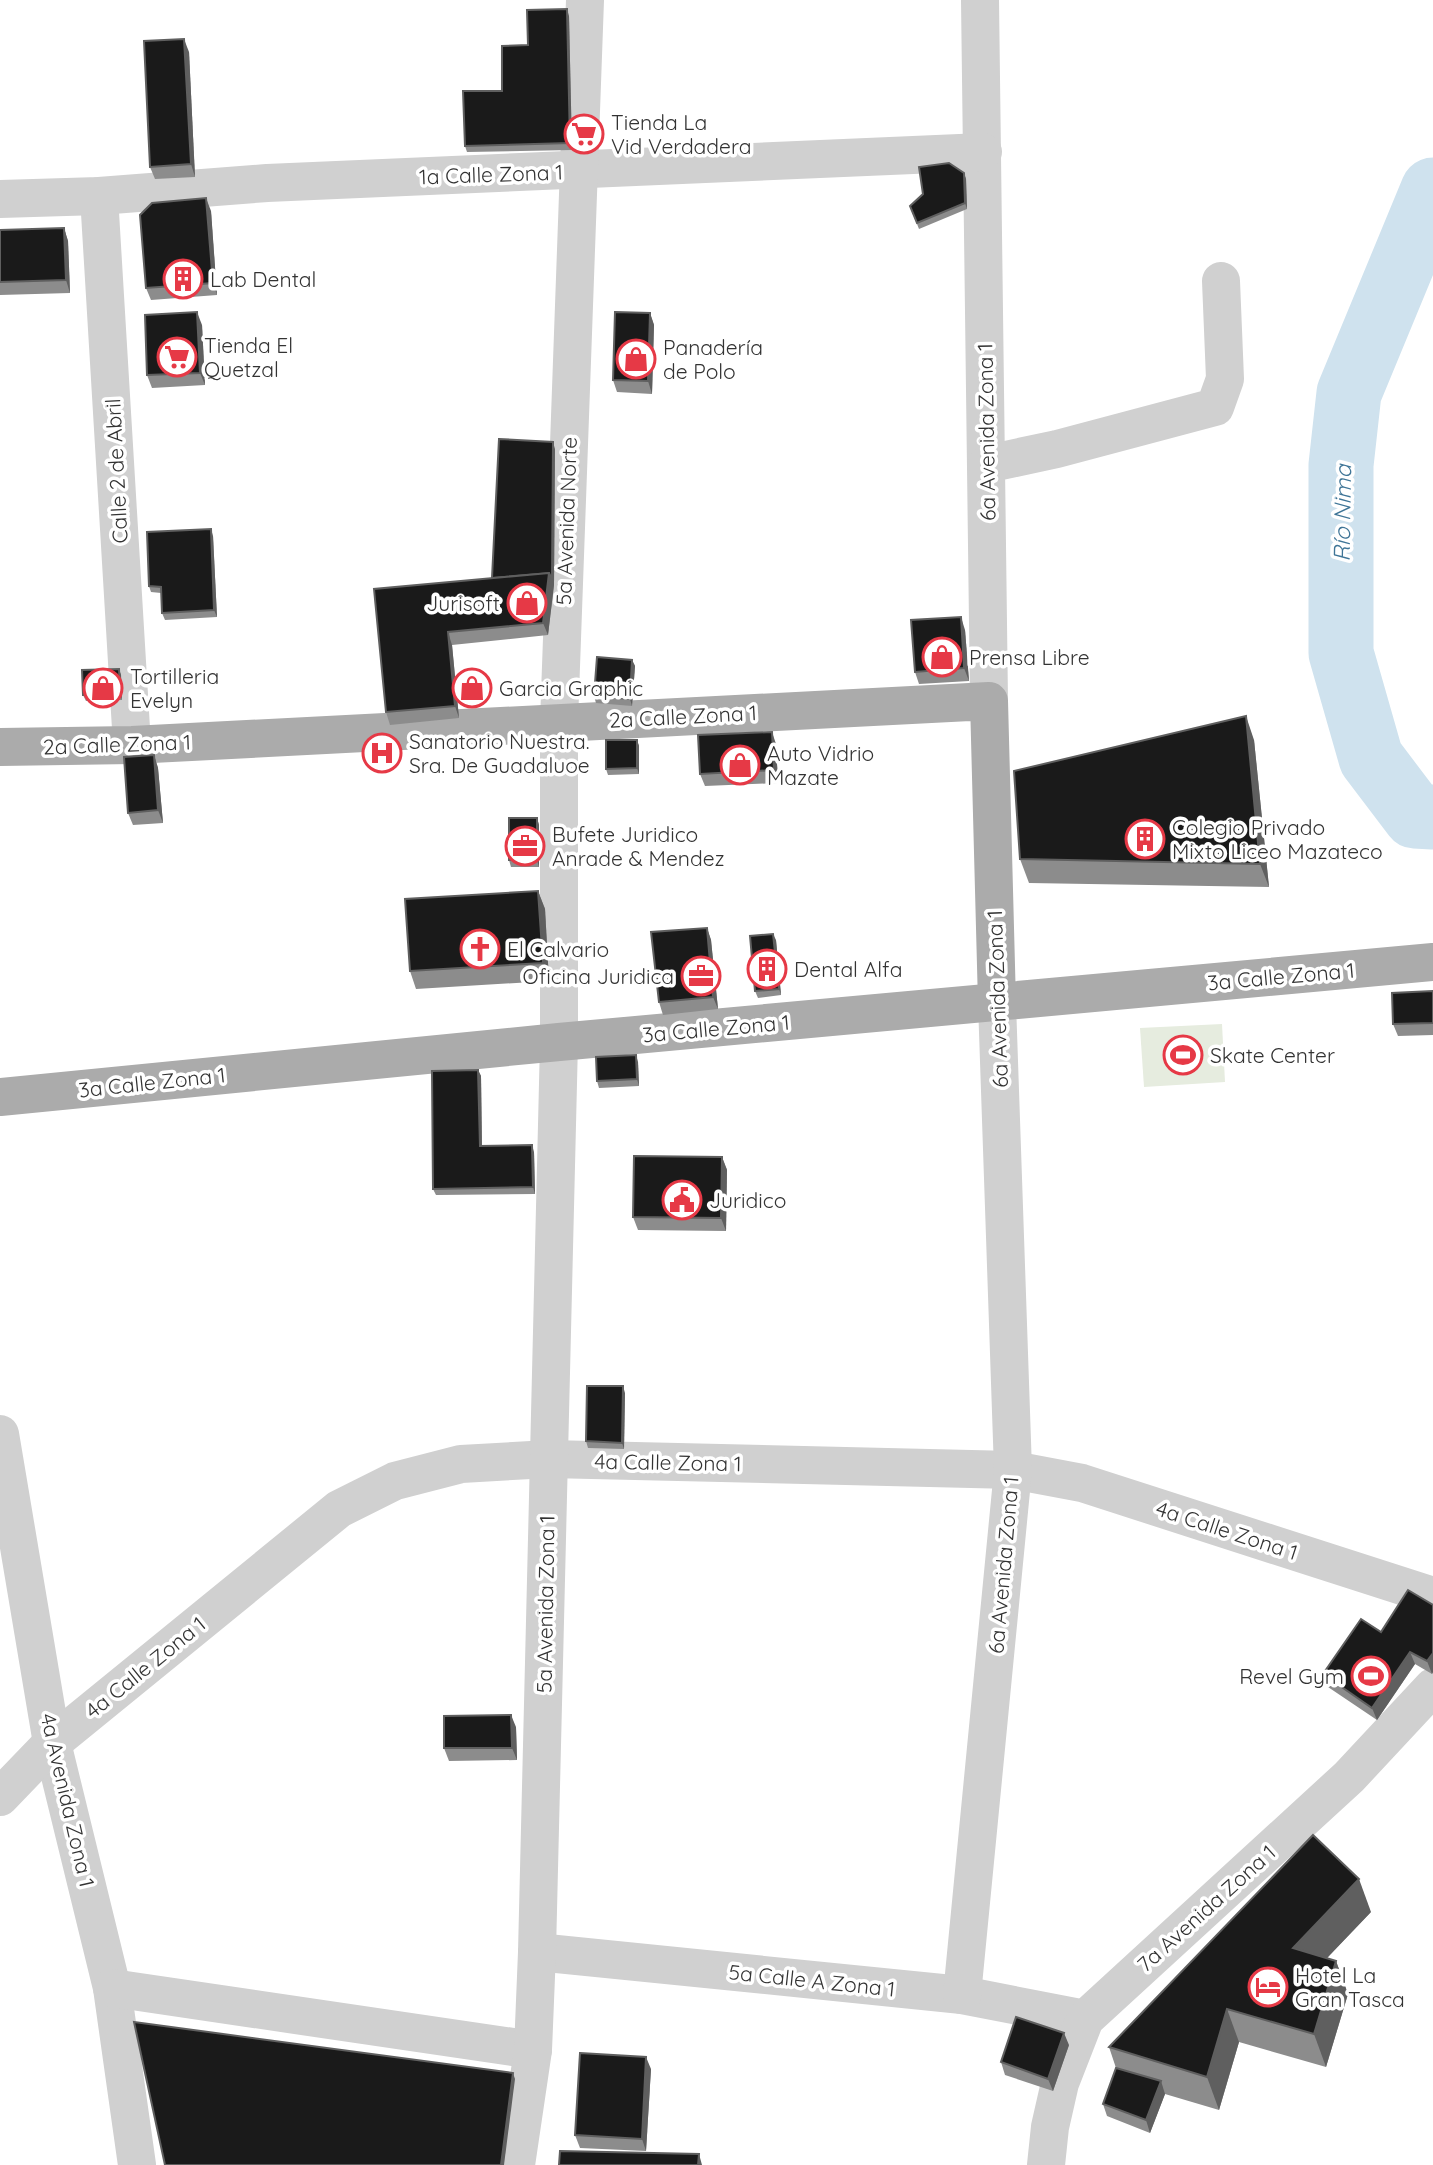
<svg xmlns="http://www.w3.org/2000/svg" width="1433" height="2165" viewBox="0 0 1433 2165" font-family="Quicksand,sans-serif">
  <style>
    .green { fill: #e6ecdf }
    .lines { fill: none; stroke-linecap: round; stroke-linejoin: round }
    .river { stroke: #cfe2ee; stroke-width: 65 }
    .minor { stroke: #d0d0d0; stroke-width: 38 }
    .major { stroke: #ababab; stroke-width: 38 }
    .wall { fill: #8c8c8c }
    .shaded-wall { fill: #5f5f5f }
    .building { fill: #1a1a1a; stroke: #5f5f5f; stroke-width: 2 }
    .labels { text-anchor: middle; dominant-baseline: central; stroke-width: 7; stroke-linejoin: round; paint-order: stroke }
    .poi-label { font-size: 21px; fill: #333; stroke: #fff; text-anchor: start }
    .street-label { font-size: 21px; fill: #333; stroke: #fff }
    .water-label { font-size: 23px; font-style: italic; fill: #3f7597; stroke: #fff }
  </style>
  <rect width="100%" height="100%" fill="#fff"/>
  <!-- green -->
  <path class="green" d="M1222,1024L1225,1082L1144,1087L1140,1028Z"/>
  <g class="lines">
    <!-- river -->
    <path class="river" d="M1433,190L1349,393L1341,465V653L1371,758L1415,816L1433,817"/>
    <!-- minor -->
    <g class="minor">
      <path d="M980,0L989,701"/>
      <path d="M99,196L132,745"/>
      <path d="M0,199L99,196L267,183L983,152"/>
      <path d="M987,464L1057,449L1215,407L1225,379L1221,281"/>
      <path d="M0,1434L52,1743L112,1988L137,2165"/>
      <path d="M0,1797L52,1743L339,1509L395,1481L461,1464L549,1459L1013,1470L1082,1483L1433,1596"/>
      <path d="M537,1952L962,1995L1085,2019"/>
      <path d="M112,1988L533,2050"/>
      <path d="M962,1995L1013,1470L997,1003"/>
      <path d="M516,2165L533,2050L537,1952L559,1042V722L585,0"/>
      <path d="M1046,2165L1050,2127L1060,2083L1085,2019L1349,1777L1433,1687"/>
    </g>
    <!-- major -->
    <g class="major">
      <path d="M0,747L132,745L989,701L997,1003"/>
      <path d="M0,1097L559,1042L1433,962"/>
    </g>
  </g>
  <!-- wall -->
  <g class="wall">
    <path d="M569,16L572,150L467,152L465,146L502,91L528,45Z"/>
    <path d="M189,52L195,177L155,179L150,167Z"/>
    <path d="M964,173L966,179L967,209L919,229L910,206Z"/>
    <path d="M211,211L217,295L151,300L146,288Z"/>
    <path d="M64,228L68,241L70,293L0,295V230Z"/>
    <path d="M650,313L654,325L652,394L617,392L613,380Z"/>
    <path d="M202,325L205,385L152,388L147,375Z"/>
    <path d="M555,449L554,585L548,635L452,645L459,718L390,725L386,712L374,589L492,578Z"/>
    <path d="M213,536L217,617L165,620L162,613L161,593L151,592L149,586Z"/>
    <path d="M965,630L969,681L919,684L915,672Z"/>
    <path d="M632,660L635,666L632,706L596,703L594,696Z"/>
    <path d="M119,669L121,675L122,700L86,701L83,695Z"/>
    <path d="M637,740L639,746V774L608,775L606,769Z"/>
    <path d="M1254,740L1269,887L1029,883L1020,859Z"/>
    <path d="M776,744L778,783L705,786L700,774Z"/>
    <path d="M154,755L158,768L163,823L133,825L128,813Z"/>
    <path d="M537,818L539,825V867H511L509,860Z"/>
    <path d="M538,891L545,909L549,981L416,989L410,971Z"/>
    <path d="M707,928L711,940L718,1009L663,1015L659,1002Z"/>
    <path d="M776,940L781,995L758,998L755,991Z"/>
    <path d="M1433,991V1035L1398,1036L1393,1024Z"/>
    <path d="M638,1062L639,1086L599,1088L597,1081Z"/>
    <path d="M478,1070L481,1076L482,1146L534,1152L535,1194L436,1195L433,1189Z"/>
    <path d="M722,1157L727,1170L726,1231L638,1230L633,1217Z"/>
    <path d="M625,1393L624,1449L588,1448L586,1441Z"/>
    <path d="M1433,1605V1672L1432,1674L1415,1664L1377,1720L1328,1687L1323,1674L1381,1632Z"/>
    <path d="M516,1727L517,1760L449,1761L444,1748Z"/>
    <path d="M1371,1912L1327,1958L1336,1961L1348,1994L1326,2067L1239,2042L1219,2110L1165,2094L1150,2133L1107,2116L1103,2104L1116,2068L1109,2047Z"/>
    <path d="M1069,2045L1053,2091L1005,2075L1001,2062Z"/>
    <path d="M651,2069L646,2151L580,2148L575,2135Z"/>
  </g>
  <!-- shaded-wall -->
  <g class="shaded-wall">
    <path d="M567,9L569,16L572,150L570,143Z"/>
    <path d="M184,39L189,52L195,177L191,164Z"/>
    <path d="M964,173L966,179L967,209L965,203Z"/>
    <path d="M206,198L211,211L217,295L213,283Z"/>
    <path d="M64,228L68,241L70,293L66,280Z"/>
    <path d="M197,312L202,325L205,385L200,373Z"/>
    <path d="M650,313L654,325L652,394L648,381Z"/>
    <path d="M553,442L555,449L554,585L548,635L543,623Z"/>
    <path d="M211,529L213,536L217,617L214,610Z"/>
    <path d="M961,617L965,630L969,681L964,668Z"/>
    <path d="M448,632L452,645L459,718L455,706Z"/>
    <path d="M632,660L635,666L632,706L630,699Z"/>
    <path d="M119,669L121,675L122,700L120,693Z"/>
    <path d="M1246,716L1254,740L1269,887L1260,864Z"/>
    <path d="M772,732L776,744L778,783L774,770Z"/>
    <path d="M637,740L639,746V774L637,768Z"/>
    <path d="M154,755L158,768L163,823L158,810Z"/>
    <path d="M537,818L539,825V867L537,860Z"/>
    <path d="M538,891L545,909L549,981L543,963Z"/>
    <path d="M707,928L711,940L718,1009L713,997Z"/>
    <path d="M773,934L776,940L781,995L779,989Z"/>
    <path d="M636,1055L638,1062L639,1086L637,1079Z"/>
    <path d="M478,1070L481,1076L482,1152L480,1146Z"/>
    <path d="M532,1145L534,1152L535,1194L533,1187Z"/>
    <path d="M722,1157L727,1170L726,1231L721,1218Z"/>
    <path d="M623,1386L625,1393L624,1449L622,1443Z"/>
    <path d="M1410,1652L1415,1664L1377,1720L1372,1708Z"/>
    <path d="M1433,1653V1672L1432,1674L1427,1661Z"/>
    <path d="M511,1715L516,1727L517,1760L512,1748Z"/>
    <path d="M1359,1879L1371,1912L1305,1981L1293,1948Z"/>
    <path d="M1336,1961L1348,1994L1326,2067L1314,2034Z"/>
    <path d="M1227,2009L1239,2042L1219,2110L1207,2077Z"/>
    <path d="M1064,2033L1069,2045L1053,2091L1048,2079Z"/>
    <path d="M646,2057L651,2069L646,2151L642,2139Z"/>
    <path d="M513,2073L515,2079L504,2165H501Z"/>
    <path d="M1161,2081L1165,2094L1150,2133L1146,2120Z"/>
    <path d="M699,2154L702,2165H698Z"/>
  </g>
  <!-- building -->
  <g class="building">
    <path d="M567,9L570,143L465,146L463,91H502V46L528,45L527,10Z"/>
    <path d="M184,39L191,164L150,167L144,41Z"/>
    <path d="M949,163L964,173L965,203L917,223L910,206L923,194L919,167Z"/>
    <path d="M206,198L213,283L146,288L140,215L152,203Z"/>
    <path d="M64,228L66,280L0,282V230Z"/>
    <path d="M197,312L200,373L147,375L145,315Z"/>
    <path d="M615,312L650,313L648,381L613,380Z"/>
    <path d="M499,439L553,442L552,579L549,573L492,578Z"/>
    <path d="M211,529L214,610L162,613L161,587L149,586L147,532Z"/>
    <path d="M549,573L543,623L448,632L455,706L386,712L374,589Z"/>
    <path d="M961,617L964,668L915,672L911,620Z"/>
    <path d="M597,657L632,660L630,699L594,696Z"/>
    <path d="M119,669L120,693L83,695L82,670Z"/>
    <path d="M1246,716L1260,864L1020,859L1014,771Z"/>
    <path d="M772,732L774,770L700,774L698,735Z"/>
    <path d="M606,740H637V768L606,769Z"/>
    <path d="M154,755L158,810L128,813L124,757Z"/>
    <rect x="509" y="818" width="28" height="42"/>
    <path d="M538,891L543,963L410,971L405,899Z"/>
    <path d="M707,928L713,997L659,1002L651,932Z"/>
    <path d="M773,934L779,989L755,991L750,936Z"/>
    <path d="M1433,991V1023L1393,1024L1392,993Z"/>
    <path d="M636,1055L637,1079L597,1081L596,1057Z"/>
    <path d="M478,1070L480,1146L532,1145L533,1187L433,1189L432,1071Z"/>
    <path d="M634,1156L722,1157L721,1218L633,1217Z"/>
    <path d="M587,1386H623L622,1443L586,1441Z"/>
    <path d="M1408,1590L1433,1605V1653L1427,1661L1410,1652L1372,1708L1323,1674L1361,1619L1381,1632Z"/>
    <path d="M511,1715L512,1748H444V1716Z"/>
    <path d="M1313,1835L1359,1879L1293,1948L1336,1961L1314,2034L1227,2009L1207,2077L1109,2047Z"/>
    <path d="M1016,2017L1064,2033L1048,2079L1001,2062Z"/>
    <path d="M134,2022L513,2073L501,2165H165Z"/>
    <path d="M580,2053L646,2057L642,2139L575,2135Z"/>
    <path d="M1116,2068L1161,2081L1146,2120L1103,2104Z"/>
    <path d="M560,2151L699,2154L698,2165H559Z"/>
  </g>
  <!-- icons -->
  <defs>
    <symbol id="supermarket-ring" viewBox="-11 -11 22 22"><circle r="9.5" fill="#fff" stroke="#e63946" stroke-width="1.5"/><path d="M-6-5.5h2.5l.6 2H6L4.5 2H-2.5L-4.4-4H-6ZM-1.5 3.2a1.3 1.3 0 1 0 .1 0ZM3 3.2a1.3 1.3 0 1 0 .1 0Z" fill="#e63946"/></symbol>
    <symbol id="building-ring" viewBox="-11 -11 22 22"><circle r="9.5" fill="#fff" stroke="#e63946" stroke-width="1.5"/><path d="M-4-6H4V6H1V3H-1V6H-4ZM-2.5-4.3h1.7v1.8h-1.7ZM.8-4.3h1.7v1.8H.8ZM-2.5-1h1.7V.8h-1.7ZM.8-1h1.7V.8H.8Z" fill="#e63946"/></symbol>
    <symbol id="shop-ring" viewBox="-11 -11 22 22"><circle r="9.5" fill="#fff" stroke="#e63946" stroke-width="1.5"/><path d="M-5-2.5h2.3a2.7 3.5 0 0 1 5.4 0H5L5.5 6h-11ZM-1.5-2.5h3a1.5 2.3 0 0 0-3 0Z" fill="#e63946"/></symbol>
    <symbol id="hospital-ring" viewBox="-11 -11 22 22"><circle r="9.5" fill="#fff" stroke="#e63946" stroke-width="1.5"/><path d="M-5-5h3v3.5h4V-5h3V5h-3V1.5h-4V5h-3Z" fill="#e63946"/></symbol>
    <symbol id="office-ring" viewBox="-11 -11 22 22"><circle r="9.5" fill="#fff" stroke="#e63946" stroke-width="1.5"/><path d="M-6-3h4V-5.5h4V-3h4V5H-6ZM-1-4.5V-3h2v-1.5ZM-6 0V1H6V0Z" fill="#e63946"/></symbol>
    <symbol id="church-ring" viewBox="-11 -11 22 22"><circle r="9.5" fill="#fff" stroke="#e63946" stroke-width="1.5"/><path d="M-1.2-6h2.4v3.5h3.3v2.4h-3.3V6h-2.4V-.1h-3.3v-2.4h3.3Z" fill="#e63946"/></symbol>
    <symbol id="stadium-ring" viewBox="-11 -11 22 22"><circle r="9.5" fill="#fff" stroke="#e63946" stroke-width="1.5"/><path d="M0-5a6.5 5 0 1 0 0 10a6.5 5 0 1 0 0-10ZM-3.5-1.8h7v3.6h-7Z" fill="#e63946"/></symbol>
    <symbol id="civic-ring" viewBox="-11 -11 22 22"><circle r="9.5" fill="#fff" stroke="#e63946" stroke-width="1.5"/><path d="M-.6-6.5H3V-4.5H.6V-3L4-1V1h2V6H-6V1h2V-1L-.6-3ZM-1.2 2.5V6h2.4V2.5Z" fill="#e63946"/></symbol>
    <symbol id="hotel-ring" viewBox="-11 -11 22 22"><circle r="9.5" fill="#fff" stroke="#e63946" stroke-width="1.5"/><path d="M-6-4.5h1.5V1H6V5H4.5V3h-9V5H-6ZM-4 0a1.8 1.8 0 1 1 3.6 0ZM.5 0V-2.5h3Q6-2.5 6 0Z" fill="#e63946"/></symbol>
  </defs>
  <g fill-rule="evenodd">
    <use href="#supermarket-ring" x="562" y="112" width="44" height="44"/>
    <use href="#building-ring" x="161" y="257" width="44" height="44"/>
    <use href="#supermarket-ring" x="155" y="335" width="44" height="44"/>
    <use href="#shop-ring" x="614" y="337" width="44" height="44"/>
    <use href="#shop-ring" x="505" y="581" width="44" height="44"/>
    <use href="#shop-ring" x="920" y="635" width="44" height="44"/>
    <use href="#shop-ring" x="81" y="666" width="44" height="44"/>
    <use href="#shop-ring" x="450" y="666" width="44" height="44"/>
    <use href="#hospital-ring" x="360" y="731" width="44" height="44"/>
    <use href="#shop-ring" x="718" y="743" width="44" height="44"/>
    <use href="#building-ring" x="1123" y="817" width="44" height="44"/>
    <use href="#office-ring" x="503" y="824" width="44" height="44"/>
    <use href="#church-ring" x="458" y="927" width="44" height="44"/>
    <use href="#building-ring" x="745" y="947" width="44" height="44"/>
    <use href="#office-ring" x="679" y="954" width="44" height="44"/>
    <use href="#stadium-ring" x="1161" y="1033" width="44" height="44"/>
    <use href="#civic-ring" x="660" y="1178" width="44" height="44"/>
    <use href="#stadium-ring" x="1349" y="1654" width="44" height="44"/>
    <use href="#hotel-ring" x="1246" y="1965" width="44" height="44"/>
  </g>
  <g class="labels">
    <!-- poi labels -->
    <g class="poi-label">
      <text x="611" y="122">Tienda La<tspan x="611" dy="24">Vid Verdadera</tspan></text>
      <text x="210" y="279">Lab Dental</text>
      <text x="204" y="345">Tienda El<tspan x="204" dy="24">Quetzal</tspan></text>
      <text x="663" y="347">Panadería<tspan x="663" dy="24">de Polo</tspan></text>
      <text x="500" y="603" text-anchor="end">Jurisoft</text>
      <text x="969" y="657">Prensa Libre</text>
      <text x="130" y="676">Tortilleria<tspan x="130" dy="24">Evelyn</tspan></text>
      <text x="499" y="688">Garcia Graphic</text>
      <text x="409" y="741">Sanatorio Nuestra.<tspan x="409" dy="24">Sra. De Guadaluoe</tspan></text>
      <text x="767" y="753">Auto Vidrio<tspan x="767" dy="24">Mazate</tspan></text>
      <text x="1172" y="827">Colegio Privado<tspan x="1172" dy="24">Mixto Liceo Mazateco</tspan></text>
      <text x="552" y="834">Bufete Juridico<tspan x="552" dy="24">Anrade &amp; Mendez</tspan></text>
      <text x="507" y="949">El Calvario</text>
      <text x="794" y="969">Dental Alfa</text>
      <text x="674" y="976" text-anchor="end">Oficina Juridica</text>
      <text x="1210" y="1055">Skate Center</text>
      <text x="709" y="1200">Juridico</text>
      <text x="1344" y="1676" text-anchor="end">Revel Gym</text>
      <text x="1295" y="1975">Hotel La<tspan x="1295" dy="24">Gran Tasca</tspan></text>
    </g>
    <!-- street labels -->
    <g class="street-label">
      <text transform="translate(491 174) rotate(-2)">1a Calle Zona 1</text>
      <text transform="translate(986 432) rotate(-91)">6a Avenida Zona 1</text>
      <text transform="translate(116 471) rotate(-93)">Calle 2 de Abril</text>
      <text transform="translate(566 521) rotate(-88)">5a Avenida Norte</text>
      <text transform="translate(683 716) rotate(-3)">2a Calle Zona 1</text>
      <text transform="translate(117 744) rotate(-2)">2a Calle Zona 1</text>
      <text transform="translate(1281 976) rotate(-5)">3a Calle Zona 1</text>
      <text transform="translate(997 999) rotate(-92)">6a Avenida Zona 1</text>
      <text transform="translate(716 1028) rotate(-5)">3a Calle Zona 1</text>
      <text transform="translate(152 1082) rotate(-6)">3a Calle Zona 1</text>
      <text transform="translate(668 1462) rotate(1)">4a Calle Zona 1</text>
      <text transform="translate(1227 1530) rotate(18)">4a Calle Zona 1</text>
      <text transform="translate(1003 1565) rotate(-85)">6a Avenida Zona 1</text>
      <text transform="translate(545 1604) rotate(-89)">5a Avenida Zona 1</text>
      <text transform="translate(145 1667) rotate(-39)">4a Calle Zona 1</text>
      <text transform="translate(68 1800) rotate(77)">4a Avenida Zona 1</text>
      <text transform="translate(1206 1908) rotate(-42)">7a Avenida Zona 1</text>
      <text transform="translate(812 1980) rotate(6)">5a Calle A Zona 1</text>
    </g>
    <!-- water labels -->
    <g class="water-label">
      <text transform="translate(1342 513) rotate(-89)">Río Nima</text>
    </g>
  </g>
</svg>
